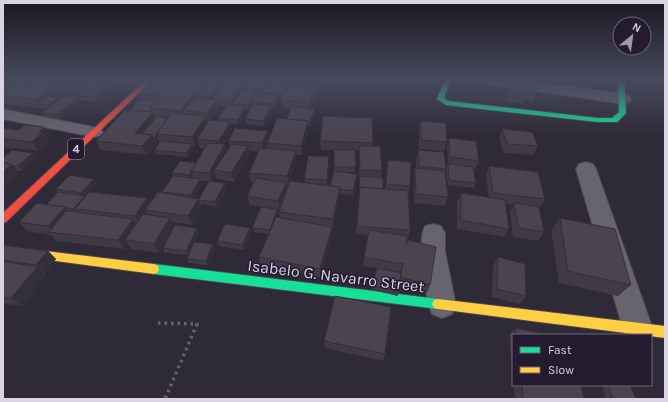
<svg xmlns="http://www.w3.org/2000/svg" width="668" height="402" viewBox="0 0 668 402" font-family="Karla,sans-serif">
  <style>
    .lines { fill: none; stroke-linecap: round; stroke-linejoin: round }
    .street-casing { stroke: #4b4652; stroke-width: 2 }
    .fast-casing { stroke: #4b4652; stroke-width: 2 }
    .slow-casing { stroke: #4b4652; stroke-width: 2 }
    .jam-casing { stroke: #4b4652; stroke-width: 2 }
    .path { stroke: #67646e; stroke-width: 3.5; stroke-dasharray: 2.5 4; stroke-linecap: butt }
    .street { fill: #68646f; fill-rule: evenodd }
    .fast { fill: #16e098; fill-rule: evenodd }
    .slow { fill: #ffcf43; fill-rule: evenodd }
    .jam { fill: #f24e42; fill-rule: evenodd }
    .wall { fill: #403a46; fill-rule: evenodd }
    .shaded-wall { fill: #343039 }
    .building { fill: #4a4451; stroke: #343039 }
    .labels { text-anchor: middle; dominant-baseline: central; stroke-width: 3; stroke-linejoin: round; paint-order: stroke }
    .shield { fill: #241b31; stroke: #a39cae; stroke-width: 1 }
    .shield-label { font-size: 12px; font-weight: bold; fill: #d9d3e3 }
    .near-street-label { font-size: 16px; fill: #d9d3e3; stroke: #241b31 }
  </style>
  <rect width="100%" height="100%" fill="#2f2a37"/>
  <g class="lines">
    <defs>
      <g id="street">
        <path d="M481,79H518L623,94L629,96L631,99L629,102L623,104L488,84L483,82Z"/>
        <path d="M3,109L94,127L100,128L103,132L100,136L94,137L3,119Z"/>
        <path d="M586,162L593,164L596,169L653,329L650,335H626L623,329L576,169L579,164Z"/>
        <path d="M433,224L441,226L445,233V251L456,305L452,314L442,318L432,314C425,297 416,243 425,226Z"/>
      </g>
      <g id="fast">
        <path d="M445,79H451L444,98L448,101L598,118H612L619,112L618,79H624L626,113L617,122H598L446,105L437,99Z"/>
        <path d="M154,264L438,299L442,300L444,304L442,308L438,309L154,274L150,272L149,269L150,266Z"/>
      </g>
      <g id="slow">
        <path d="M3,246L154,264L158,266L159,269L158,272L154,274L3,254Z"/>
        <path d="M438,299L665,326V338L438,309L434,308L432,304L434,300Z"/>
      </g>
      <path id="jam" d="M147,79H153L6,222L3,223V213Z"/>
    </defs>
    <!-- street casing -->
    <use href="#street" class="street-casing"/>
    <!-- fast casing -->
    <use href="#fast" class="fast-casing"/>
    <!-- slow casing -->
    <use href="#slow" class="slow-casing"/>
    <!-- jam casing -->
    <use href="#jam" class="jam-casing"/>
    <!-- path -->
    <path class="path" d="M158,323L197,324L165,399"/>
    <!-- street -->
    <use href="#street" class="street"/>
    <!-- fast -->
    <use href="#fast" class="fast"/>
    <!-- slow -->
    <use href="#slow" class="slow"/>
    <!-- jam -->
    <use href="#jam" class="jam"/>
  </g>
  <!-- wall -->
  <g class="wall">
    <path d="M71,79H119L104,93L105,95L98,102L80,100V102L61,119L45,117L42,113L47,109L4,104L3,102V92L33,85L61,84L63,88L57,93L58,95L57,96L59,97L60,98L77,97L76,96L82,91L81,90L80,91L65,89L62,85Z"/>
    <path d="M156,79L245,82H265L266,85L315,86L316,94L311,109H315V114L310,127L309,126V129L302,155H296V160L289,185H286L287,190L305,183L304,179L329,156V165L327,186H330L334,171V150H321L320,141L373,143L372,146L382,170L381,177L383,189H385L388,160L410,186L408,195L410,230L408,239H406V246L430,285L427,293L399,286L398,296L372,290L377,268L363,266L368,235L356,234L359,194V151H355V172H343L357,174V179L353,195L339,194V196L333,228H332V236L320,277L261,266L259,257L269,234L254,232L252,228L267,208L250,205L247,196L254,182H251L249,173L258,152L249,151L250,155L234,182L217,179L216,176L213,181L225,183L227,188L217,207L201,204L202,207L192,225L172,222L159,253L131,249L128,244L124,249L57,241L51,235L27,231L19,222L46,205L58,192L56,189L94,179L97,184L90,192L147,198L150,203L163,193L162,192L173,176L172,173L196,163L204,148H200L198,142L195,146H193L194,149L188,157L156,154L154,150L159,143L158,141L156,143H155L156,144L147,155L101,150L96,141L141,100L139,94L157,81ZM242,90L234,103V105H232ZM279,98H283L282,100L283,108L291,109L286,119L269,138L268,131L228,141L230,146L227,150L225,144L232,130L230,124H239L246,111V109H249L252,103L253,105L245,119L246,124L264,126L272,111L271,108H274L279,100ZM218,105L226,106L218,118L219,121L211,120L219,109ZM201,181H209L199,199L194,198L202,184ZM283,202L279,212L280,218L276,217L278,213L277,209L280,210ZM379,268L401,272L400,273Z"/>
    <path d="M527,79H545L543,84L526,82Z"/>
    <path d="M547,79H567L563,87L547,84Z"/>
    <path d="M579,79H590L589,81Z"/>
    <path d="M663,79H665V84Z"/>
    <path d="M509,82L537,93L533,102L523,100L522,104L506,101V90Z"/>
    <path d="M421,121L447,142L444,151L419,149V129Z"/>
    <path d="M44,127L50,136L47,139L49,141L39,151L3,147V130H19Z"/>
    <path d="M502,129L538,146L533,155L503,153L499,138Z"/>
    <path d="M449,138L479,161L475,170H473L476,183L474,188L448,185L446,169L448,165L447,147Z"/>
    <path d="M418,150L446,169L445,171L448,197L445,206L414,203V177L415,168L416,169V159Z"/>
    <path d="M37,157L22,171H17L19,173L3,189V158Z"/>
    <path d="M489,166L545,199L540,208H539L544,232L538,241L513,237L510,212L514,205L506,204L509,229L504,237L457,229V202L461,193L489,198L486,175Z"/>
    <path d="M560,218L631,285L618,296L559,283L551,231Z"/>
    <path d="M197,228L199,232L194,242L213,244L215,249L208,265L189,263L187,259L194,243L188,255L165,253L163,248Z"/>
    <path d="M251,232L244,250L219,246L217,241Z"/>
    <path d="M3,245L48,251L56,259L45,273H44L46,275L22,306L3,303Z"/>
    <path d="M498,257L526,296L519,304L492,297L493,266Z"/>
    <path d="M515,328L551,335H513V375L509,335Z"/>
    <path d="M324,341L385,354L383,361L325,348Z"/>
    <path d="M514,385H581L584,399H515Z"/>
    <path d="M602,385H630L636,399H606Z"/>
  </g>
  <!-- shaded-wall -->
  <g class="shaded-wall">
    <path d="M3,79H8L12,85L3,91Z"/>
    <path d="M106,79H119L104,93L105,95L98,102L95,97L102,91L99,85Z"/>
    <path d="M202,79H213L195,95L197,101L184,110L186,115L183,120L180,111L200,86L199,83Z"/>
    <path d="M223,79H227L228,83L212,105L209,97Z"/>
    <path d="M244,80L245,85L241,87L242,90L231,106L230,102Z"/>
    <path d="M265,82L266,86L261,93L260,89Z"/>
    <path d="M61,84L63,88L57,93L58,95L47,104H39L36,99L53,87Z"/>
    <path d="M78,86H79L81,90L80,91Z"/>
    <path d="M315,86L316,94L310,111L309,102Z"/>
    <path d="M256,91V95L252,101V103L249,109L248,105Z"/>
    <path d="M279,95V100L274,108L273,104Z"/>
    <path d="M59,97L62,101L52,109L49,105Z"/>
    <path d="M78,97L80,102L61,119L58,114Z"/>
    <path d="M217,100L219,109L210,122L207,113Z"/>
    <path d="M245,106L246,111L239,124L238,120Z"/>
    <path d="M271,106L272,111L264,126L263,121Z"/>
    <path d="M315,109V114L310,127V122Z"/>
    <path d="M151,110L152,114L153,112L157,121L139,142L135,133Z"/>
    <path d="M206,116L209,124L197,139L198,142L195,146L192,137Z"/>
    <path d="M308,121L309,129L302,155L301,146Z"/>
    <path d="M230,122L232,130L222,150L219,141Z"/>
    <path d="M44,127L50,136L47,139L49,141L39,151L32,142L39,132Z"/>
    <path d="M268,131L269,140L267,143V145L264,152L262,143Z"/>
    <path d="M152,135L156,144L147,155L142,146Z"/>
    <path d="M156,136L158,141L156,143L154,138Z"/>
    <path d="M192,144L194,149L188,157L186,153Z"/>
    <path d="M225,144L228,153L214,170L216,176L212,182L209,173Z"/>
    <path d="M248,146L250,155L234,182L231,173Z"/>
    <path d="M296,151V160L289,185L287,176Z"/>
    <path d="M33,153L37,157L22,171L18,166Z"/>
    <path d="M329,156V165L327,189V180Z"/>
    <path d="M11,164L19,173L3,189V172Z"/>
    <path d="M191,172L193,177L191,180L189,175Z"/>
    <path d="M357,174V179L353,195V191Z"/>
    <path d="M94,179L97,184L75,209L77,213L73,209L83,197L81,193Z"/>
    <path d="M200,179L202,184L193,200L191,195Z"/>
    <path d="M225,183L227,188L217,207L215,202Z"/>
    <path d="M286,183L287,192L280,210L278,201Z"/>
    <path d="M340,187L339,196L333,228V219Z"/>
    <path d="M147,198L152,206L145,210L147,214L140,225L135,216Z"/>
    <path d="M198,199L202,207L192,225L188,216Z"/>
    <path d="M65,207L72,216L54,233L48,226Z"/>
    <path d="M277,209L278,213L271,235L270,230Z"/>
    <path d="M170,218L174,227L159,253L154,244Z"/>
    <path d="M133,219L138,228L125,240L128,244L124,249L118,240Z"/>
    <path d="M332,227V236L320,277V269Z"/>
    <path d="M197,228L199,232L188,255L186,251Z"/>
    <path d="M250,228L251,232L244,250L242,245Z"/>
    <path d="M213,244L215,249L208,265L206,261Z"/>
    <path d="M48,251L56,259L45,273L36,265Z"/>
    <path d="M37,267L46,275L22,306L11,298Z"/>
  </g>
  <!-- building -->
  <g class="building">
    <path d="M71,79H82L77,83L79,86H78L62,85Z"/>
    <path d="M82,79H106L99,85L77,83Z"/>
    <path d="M156,79H202L199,83L180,80L177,82Z"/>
    <path d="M209,79H223L209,97L195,95Z"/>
    <path d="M230,79L244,80L230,102L216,101L217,100H213L221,89H223Z"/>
    <path d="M247,79L265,82L260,89L241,87Z"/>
    <path d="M152,80L201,85L180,111L150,108L161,96L139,94Z"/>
    <path d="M38,81L61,84L54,89L53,87L33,85Z"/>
    <path d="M509,82L537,86V93L525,91V95L509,92Z"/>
    <path d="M16,83L53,87L36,99L3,96V92Z"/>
    <path d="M267,83L288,85L283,94L262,92Z"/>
    <path d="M289,84L315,86L309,102L282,100Z"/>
    <path d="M84,89L103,90L95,97L76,96Z"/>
    <path d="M242,90L256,91L248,105L234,103Z"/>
    <path d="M258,93L279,95L273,104L252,101Z"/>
    <path d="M49,96L59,97L49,105L39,104Z"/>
    <path d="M63,96L78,97L58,114L42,113Z"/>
    <path d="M195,98L217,100L207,113L184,110Z"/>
    <path d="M140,99L156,101L150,108L151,110L149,112L130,110Z"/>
    <path d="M253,104L271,106L263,121L245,119Z"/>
    <path d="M227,105L245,106L238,120L218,118Z"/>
    <path d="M292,107L315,109L310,122H308V121L286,119Z"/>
    <path d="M125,110L153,112L135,133L152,135L142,146L96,141Z"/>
    <path d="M172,113L206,116L192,137L156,134Z"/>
    <path d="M157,116L168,118L156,134V136L154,138H153L152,135L142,134Z"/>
    <path d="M323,116L372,118L373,143L320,141Z"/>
    <path d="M277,118L308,121L301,146L267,143Z"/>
    <path d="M209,120L230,122L219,141L197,139Z"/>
    <path d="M421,121L446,123L447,142L421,140Z"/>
    <path d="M24,125L44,127L39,132H43L32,142L3,139V130L5,128L19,130Z"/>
    <path d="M235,128L268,131L262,143L228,141Z"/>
    <path d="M502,129L532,132L538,146L507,144Z"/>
    <path d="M449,138L476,141L479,161L450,157Z"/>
    <path d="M160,141L192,144L186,153L154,150Z"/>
    <path d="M208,143L225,144L209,173L191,171Z"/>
    <path d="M232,144L248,146L231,173L214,170Z"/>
    <path d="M359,146H380L382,170H360Z"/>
    <path d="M260,148L296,151L287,176L249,173Z"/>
    <path d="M12,150L33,153L18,166H13L11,164L3,163V158Z"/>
    <path d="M334,150H355L356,167H334Z"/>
    <path d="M418,150L444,152L446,169L419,166Z"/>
    <path d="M308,156H329L327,180L304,179Z"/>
    <path d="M388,160L411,162L410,186L386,184Z"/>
    <path d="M180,161L196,163L191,171V172L189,175L172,173Z"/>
    <path d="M3,163L11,164L3,172Z"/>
    <path d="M448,164L473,167L476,183L449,180Z"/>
    <path d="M489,166L538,172L545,199L493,193Z"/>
    <path d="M415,168L445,171L448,197L416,194Z"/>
    <path d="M334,171L357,174L353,191L339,189L340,187L330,186Z"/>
    <path d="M70,175L94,179L81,193L56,189Z"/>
    <path d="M173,176L200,179L191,195L162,192Z"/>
    <path d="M360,176L383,178V189L360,187V189H359Z"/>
    <path d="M256,178L286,183L278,201L247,196Z"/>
    <path d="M209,181L225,183L215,202L199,200V199Z"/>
    <path d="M290,181L340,187L333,219L279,212Z"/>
    <path d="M360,187L408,191L410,230L357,226Z"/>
    <path d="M58,192L85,196L73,209L46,205Z"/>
    <path d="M89,192L147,198L135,216L75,209Z"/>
    <path d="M158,192L198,199L188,216L145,210Z"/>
    <path d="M461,193L505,200L509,229L461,220Z"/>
    <path d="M37,203L65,207L48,226L19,222Z"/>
    <path d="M514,203L539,207L544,232L519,228Z"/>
    <path d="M261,207L277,209L270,230L252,228Z"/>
    <path d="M66,211L133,219L118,240L49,232Z"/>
    <path d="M143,214L170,218L154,244L125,240Z"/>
    <path d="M276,217L332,227L320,269L259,257Z"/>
    <path d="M560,218L615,229L631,285L568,271Z"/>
    <path d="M225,224L250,228L242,245L217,241Z"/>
    <path d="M175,225L197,228L186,251L163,248Z"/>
    <path d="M369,230L407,236L406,246L408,240L436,247L430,285L400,277L403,264L364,257Z"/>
    <path d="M194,242L213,244L206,261L187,259Z"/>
    <path d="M3,245L48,251L36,265L3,260Z"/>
    <path d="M498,257L525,264L526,296L497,289Z"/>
    <path d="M6,262L37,267L11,298L3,297V265Z"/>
    <path d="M377,268L401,273L399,291L373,286Z"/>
    <path d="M335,296L391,307L385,354L324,341Z"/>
    <path d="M515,328L551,335H516Z"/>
    <path d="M522,385H581L584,399H523Z"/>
    <path d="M608,385H630L636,399H613Z"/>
  </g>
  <!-- sky -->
  <linearGradient id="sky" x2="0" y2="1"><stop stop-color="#1a171e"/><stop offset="0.59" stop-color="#474a5e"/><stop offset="1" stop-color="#474a5e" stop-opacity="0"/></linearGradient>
  <rect width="668" height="135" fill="url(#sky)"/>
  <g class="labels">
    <!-- shield labels -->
    <rect class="shield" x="68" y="139" width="16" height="20" rx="3"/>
    <g class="shield-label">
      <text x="76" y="149">4</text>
    </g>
    <!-- near-street labels -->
    <g class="near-street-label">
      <text transform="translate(336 276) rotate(7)">Isabelo G. Navarro Street</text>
    </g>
  </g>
  <!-- border -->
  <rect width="668" height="402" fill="none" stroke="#d9d3e3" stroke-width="8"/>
  <!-- legend -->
  <rect x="512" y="334" width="140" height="52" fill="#241b31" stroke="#6c6578"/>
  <rect x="520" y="347" width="20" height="6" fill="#16e098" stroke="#6c6578"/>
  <text x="548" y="354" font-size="12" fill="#d9d3e3">Fast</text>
  <rect x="520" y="367" width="20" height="6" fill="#ffcf43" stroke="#6c6578"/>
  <text x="548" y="374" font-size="12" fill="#d9d3e3">Slow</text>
  <!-- north arrow -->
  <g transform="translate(632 36) rotate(29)"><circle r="19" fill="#241b31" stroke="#6c6578"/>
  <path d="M0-3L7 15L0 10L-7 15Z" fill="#9e98a7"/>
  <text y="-6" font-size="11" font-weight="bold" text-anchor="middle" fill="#d9d3e3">N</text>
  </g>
</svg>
